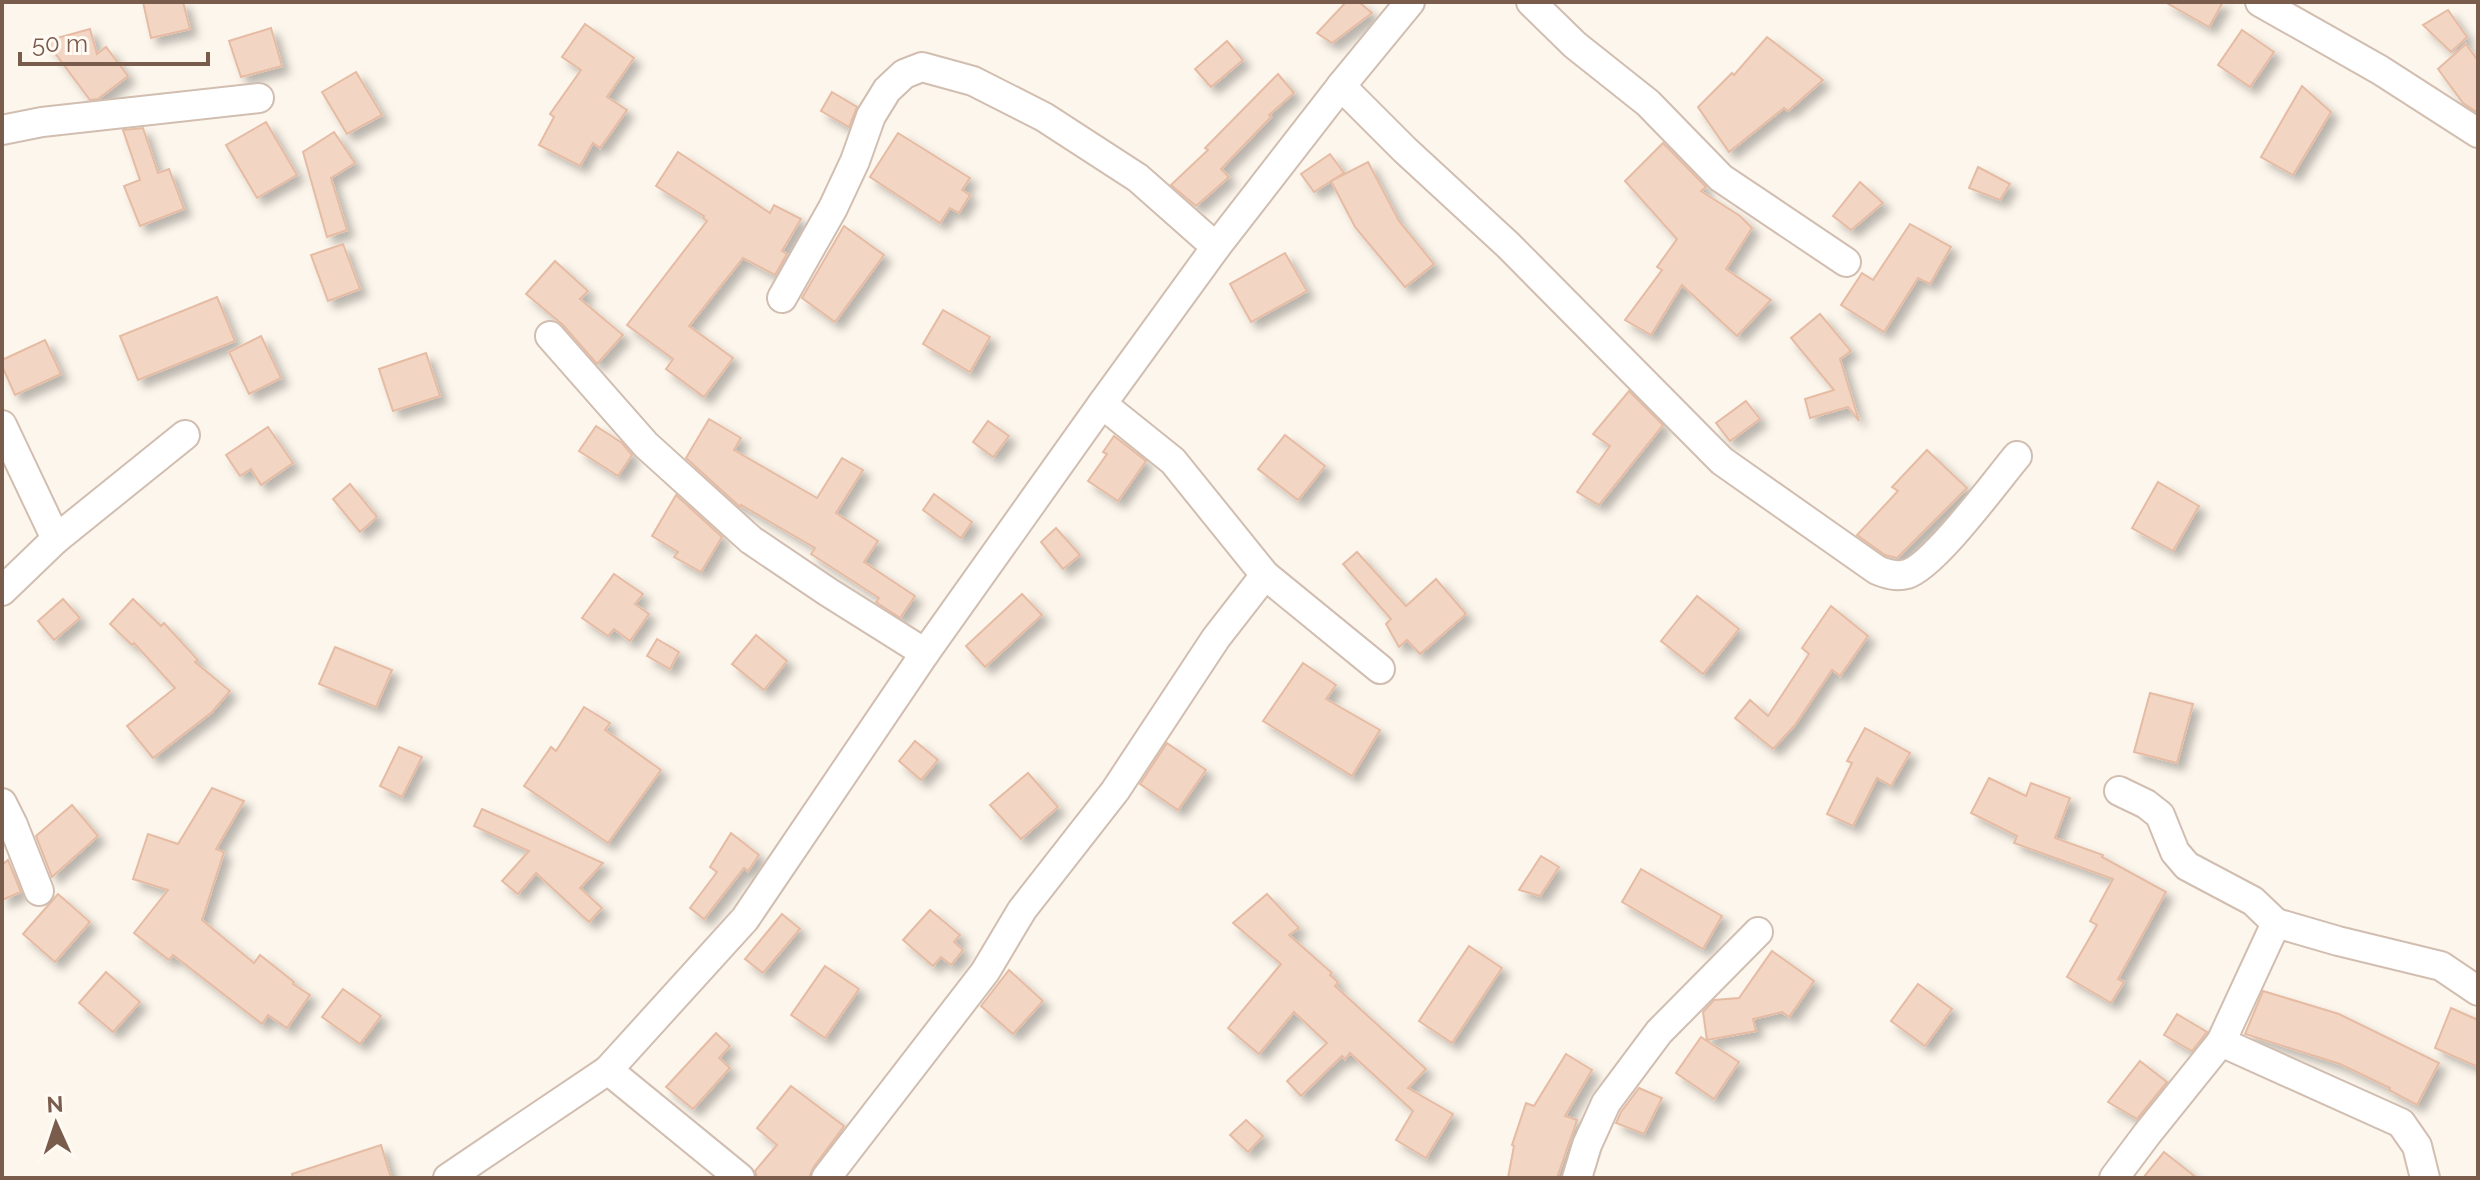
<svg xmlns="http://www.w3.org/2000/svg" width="2480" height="1180" viewBox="0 0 2480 1180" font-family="Raleway,sans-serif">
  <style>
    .building { fill: #f3d5c3; stroke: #e6bba3; stroke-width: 2; filter: url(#shadow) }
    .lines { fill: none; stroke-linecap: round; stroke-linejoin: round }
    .minor-casing { stroke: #d1beb0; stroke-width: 32 }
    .minor { stroke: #fff; stroke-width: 28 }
  </style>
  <defs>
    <filter id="shadow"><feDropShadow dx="7" dy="7" stdDeviation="4" flood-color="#0004"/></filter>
  </defs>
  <rect width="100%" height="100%" fill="#fdf6ec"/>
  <!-- building -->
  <g class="building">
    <path d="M143,2H183L190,29L151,38Z"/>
    <path d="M1346,2H1359L1372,13L1332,43L1317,33Z"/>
    <path d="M2165,2H2223L2209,27Z"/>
    <path d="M2448,10L2467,37L2451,52L2423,25Z"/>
    <path d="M585,24L634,58L607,97L627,110L600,148L593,143L580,166L539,145L554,117L550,114L581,70L562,57Z"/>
    <path d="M271,28L282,66L241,77L229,41Z"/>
    <path d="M90,29L97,54L106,47L128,76L98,99L90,100L46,41Z"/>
    <path d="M2242,30L2274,52L2250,87L2218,65Z"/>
    <path d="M1767,37L1823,80L1788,111L1784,108L1729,152L1698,107L1732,73L1734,75Z"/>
    <path d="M1227,41L1243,60L1211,87L1195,69Z"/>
    <path d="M2466,44L2478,61V113L2463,103L2438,69Z"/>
    <path d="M356,72L382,115L347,134L322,92Z"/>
    <path d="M1278,74L1294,93L1269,115L1271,117L1221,169L1229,177L1196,206L1171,185L1208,150L1205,148Z"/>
    <path d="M2302,86L2331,112L2293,175L2261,157Z"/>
    <path d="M832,92L857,107L849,127L821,111Z"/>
    <path d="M266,122L297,175L257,198L226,145Z"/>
    <path d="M143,128L158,173L169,169L184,209L140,226L124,186L140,180L123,130Z"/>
    <path d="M334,132L355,163L331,178L347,230L327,237L303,152Z"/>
    <path d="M898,133L970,178L962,190L970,195L959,213L950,208L940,223L870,177Z"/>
    <path d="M1663,143L1706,187L1701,191L1740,216L1752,228L1726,269L1771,300L1737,336L1682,285L1651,335L1625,320L1662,270L1657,267L1677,239L1625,181Z"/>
    <path d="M678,152L770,213L774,205L801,219L782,251L787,254L775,275L743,258L689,326L733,358L704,397L666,369L673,359L627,325L707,221L703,218L704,216L656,186Z"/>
    <path d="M1330,154L1344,173L1314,192L1301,174Z"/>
    <path d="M1368,162L1399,221L1434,264L1405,287L1355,227L1331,181Z"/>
    <path d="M1978,167L2010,184L2000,200L1969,188Z"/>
    <path d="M1860,182L1883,203L1851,230L1833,216Z"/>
    <path d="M1910,224L1951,247L1930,284L1918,278L1884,332L1841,305L1862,273L1873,280Z"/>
    <path d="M844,226L884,255L835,322L802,298Z"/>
    <path d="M343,244L360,289L328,301L311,255Z"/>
    <path d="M1285,253L1307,291L1251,322L1230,284Z"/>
    <path d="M555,261L588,291L580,299L623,335L597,364L563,325L526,294Z"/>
    <path d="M217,297L235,341L138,380L120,336Z"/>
    <path d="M943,310L990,337L970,372L923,344Z"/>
    <path d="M1820,314L1851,351L1840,359L1859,421L1848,407L1810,418L1805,399L1834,390L1791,338Z"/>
    <path d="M261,336L281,378L249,394L229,352Z"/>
    <path d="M45,340L61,374L15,395L2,366V360Z"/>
    <path d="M426,353L440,396L393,411L379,369Z"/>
    <path d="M1629,391L1663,425L1599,505L1577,492L1610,446L1593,434Z"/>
    <path d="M1746,401L1760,419L1730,441L1716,423Z"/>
    <path d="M709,419L741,438L734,450L817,498L842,458L863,470L836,513L878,541L864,562L915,596L900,618L876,602L879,598L811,554L815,548L741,505L740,507L686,458Z"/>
    <path d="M988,421L1009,436L993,457L973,442Z"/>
    <path d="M596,426L622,443L632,455L618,476L579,451Z"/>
    <path d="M268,427L293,463L261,485L251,469L240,476L226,455Z"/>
    <path d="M1285,435L1325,466L1298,500L1258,469Z"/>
    <path d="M1114,436L1146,461L1118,501L1088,481L1107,454L1103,452Z"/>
    <path d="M1927,450L1967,488L1897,558L1885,555L1857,535L1898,491L1892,487Z"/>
    <path d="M2158,482L2199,506L2173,551L2132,528Z"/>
    <path d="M350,484L377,517L360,532L333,499Z"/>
    <path d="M934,494L972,522L961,538L923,510Z"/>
    <path d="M676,495L722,537L701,572L674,557L678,552L652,536Z"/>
    <path d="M1056,528L1080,555L1063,569L1041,542Z"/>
    <path d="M1357,552L1406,606L1436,579L1466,614L1420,654L1407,640L1399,647L1386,624L1391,619L1343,564Z"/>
    <path d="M614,574L643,594L635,604L649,614L630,641L614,629L608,636L582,618Z"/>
    <path d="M1022,594L1042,615L985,667L966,646Z"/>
    <path d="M1697,596L1739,629L1703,674L1661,641Z"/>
    <path d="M63,599L80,618L54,640L38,621Z"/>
    <path d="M133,599L161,626L164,623L198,660L195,662L230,691L212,712L153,758L127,726L175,688L134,643L132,645L110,624Z"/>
    <path d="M1831,606L1868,636L1840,676L1832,670L1795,725L1773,749L1735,718L1750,700L1768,716L1809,654L1802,648Z"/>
    <path d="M756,635L787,661L764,690L732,664Z"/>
    <path d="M657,639L679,652L670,669L647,656Z"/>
    <path d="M335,647L392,670L376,707L319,684Z"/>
    <path d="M1303,663L1336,685L1326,699L1380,730L1352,776L1263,721Z"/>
    <path d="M2150,693L2193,704L2177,763L2134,752Z"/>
    <path d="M584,707L610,723L605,730L661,770L608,843L524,786L551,747L556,751Z"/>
    <path d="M1865,728L1910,753L1891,786L1877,778L1853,826L1827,814L1852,763L1847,761Z"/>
    <path d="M915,741L938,760L921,780L899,761Z"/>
    <path d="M1167,743L1206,770L1178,810L1140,784Z"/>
    <path d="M399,747L422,757L402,797L380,786Z"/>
    <path d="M1028,773L1058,807L1021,839L990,805Z"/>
    <path d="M1989,778L2026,796L2031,783L2070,798L2055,838L2103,855L2102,857L2166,892L2118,979L2124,982L2111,1003L2067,977L2097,925L2090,921L2113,879L2014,843L2017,836L1971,813Z"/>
    <path d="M212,788L244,801L216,849L224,852L202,920L254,963L260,955L294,982L293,984L310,995L287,1028L268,1015L262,1024L173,955L169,960L134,933L168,890L133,879L148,834L178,844Z"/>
    <path d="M72,805L98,836L52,877L36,836Z"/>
    <path d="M482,809L603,863L580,888L602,908L589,922L536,873L518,894L502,881L529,851L474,826Z"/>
    <path d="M731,833L759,855L748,871L744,868L704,919L690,908L717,872L710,867Z"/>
    <path d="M1541,856L1559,867L1540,896L1519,890Z"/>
    <path d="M8,860L21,892L2,900V865Z"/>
    <path d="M1641,869L1722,916L1703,949L1622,902Z"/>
    <path d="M58,894L90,922L55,962L23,934Z"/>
    <path d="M1267,894L1299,928L1289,935L1332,973L1330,975L1338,982L1335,986L1426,1069L1408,1088L1453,1114L1426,1158L1396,1140L1413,1111L1350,1053L1345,1059L1342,1056L1301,1096L1287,1081L1327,1043L1294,1012L1259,1054L1228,1028L1281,964L1233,923Z"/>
    <path d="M930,910L960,935L954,942L963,950L951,965L941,957L933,966L903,940Z"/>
    <path d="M782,914L800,929L763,973L745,959Z"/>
    <path d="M1469,946L1502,968L1452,1043L1419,1021Z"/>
    <path d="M1772,951L1814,981L1789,1017L1782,1012L1753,1019L1756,1031L1707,1040L1703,1012L1714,1000L1739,998Z"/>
    <path d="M825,966L859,989L825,1038L791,1015Z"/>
    <path d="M1009,970L1043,1001L1013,1034L981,1006Z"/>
    <path d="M106,972L140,1002L113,1032L79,1003Z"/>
    <path d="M1918,984L1952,1009L1925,1046L1891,1021Z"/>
    <path d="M343,989L381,1016L360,1044L322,1017Z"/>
    <path d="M2263,991L2339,1014L2439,1063L2417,1105L2389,1090L2390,1088L2340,1064L2245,1034Z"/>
    <path d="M2451,1008L2478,1020V1067L2435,1048Z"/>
    <path d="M2177,1014L2207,1032L2192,1051L2164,1035Z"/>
    <path d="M716,1033L730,1046L719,1058L730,1068L693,1109L666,1087Z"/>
    <path d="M1701,1037L1739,1062L1714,1099L1676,1073Z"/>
    <path d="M1566,1054L1592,1070L1565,1116L1577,1120L1557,1178H1508L1514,1146L1512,1145L1526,1103L1534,1106Z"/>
    <path d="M2140,1061L2167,1082L2137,1119L2108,1102Z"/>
    <path d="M791,1086L844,1126L813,1168L809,1178H757L755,1171L777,1145L757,1128Z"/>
    <path d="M1639,1088L1662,1098L1644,1134L1616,1123L1621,1112Z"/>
    <path d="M1246,1120L1263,1136L1248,1152L1230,1135Z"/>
    <path d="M381,1145L391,1178H293L292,1174Z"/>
    <path d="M2164,1152L2197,1178H2143Z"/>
  </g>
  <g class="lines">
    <defs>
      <g id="minor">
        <path d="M1531,2L1575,45L1648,103L1721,178L1846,262"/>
        <path d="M2260,2L2380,70L2478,133"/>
        <path d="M1341,86L1405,150L1508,245L1722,461L1877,570C1887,574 1896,577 1907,574C1934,566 1996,481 2017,456"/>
        <path d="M2,130L42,122L259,98"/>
        <path d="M782,298L833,208L855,161L871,116L887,90L904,74L922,67L973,81L1044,117L1138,178L1216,247"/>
        <path d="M550,336L646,445L751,540L828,592L925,653"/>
        <path d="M1102,404L1173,461L1265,575L1380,669"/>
        <path d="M2,425L56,539"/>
        <path d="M2,591L56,539L185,435"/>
        <path d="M2,803L13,825L39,891"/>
        <path d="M2276,923L2338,941L2441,966L2478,991"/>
        <path d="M2221,1042L2401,1123L2417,1146L2425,1178"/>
        <path d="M608,1070L740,1178"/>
        <path d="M448,1178L608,1070L745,919L925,653L1102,404L1216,247L1341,86L1410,2"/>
        <path d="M826,1178L985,972L1022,910L1115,791L1216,638L1265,575"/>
        <path d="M1577,1178L1587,1145L1606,1103L1659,1032L1758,932"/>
        <path d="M2114,1178L2147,1134L2221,1042L2276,923L2253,901L2187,866L2175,852L2160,815L2146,804L2119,791"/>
      </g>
    </defs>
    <!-- minor casing -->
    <use href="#minor" class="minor-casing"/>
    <!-- minor -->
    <use href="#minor" class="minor"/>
  </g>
  <!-- border -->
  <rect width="2480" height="1180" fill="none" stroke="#7a5c4d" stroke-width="8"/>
  <!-- north arrow -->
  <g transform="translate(56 1124) rotate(357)" stroke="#fffaf3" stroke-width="6" paint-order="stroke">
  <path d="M0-6L14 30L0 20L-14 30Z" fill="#7a5c4d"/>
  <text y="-12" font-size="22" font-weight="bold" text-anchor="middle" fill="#7a5c4d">N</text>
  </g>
  <!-- scale -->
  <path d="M20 52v12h188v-12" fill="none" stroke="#7a5c4d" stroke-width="4"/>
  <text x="32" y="52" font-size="24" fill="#7a5c4d" stroke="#fffaf3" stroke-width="6" paint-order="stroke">50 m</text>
</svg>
